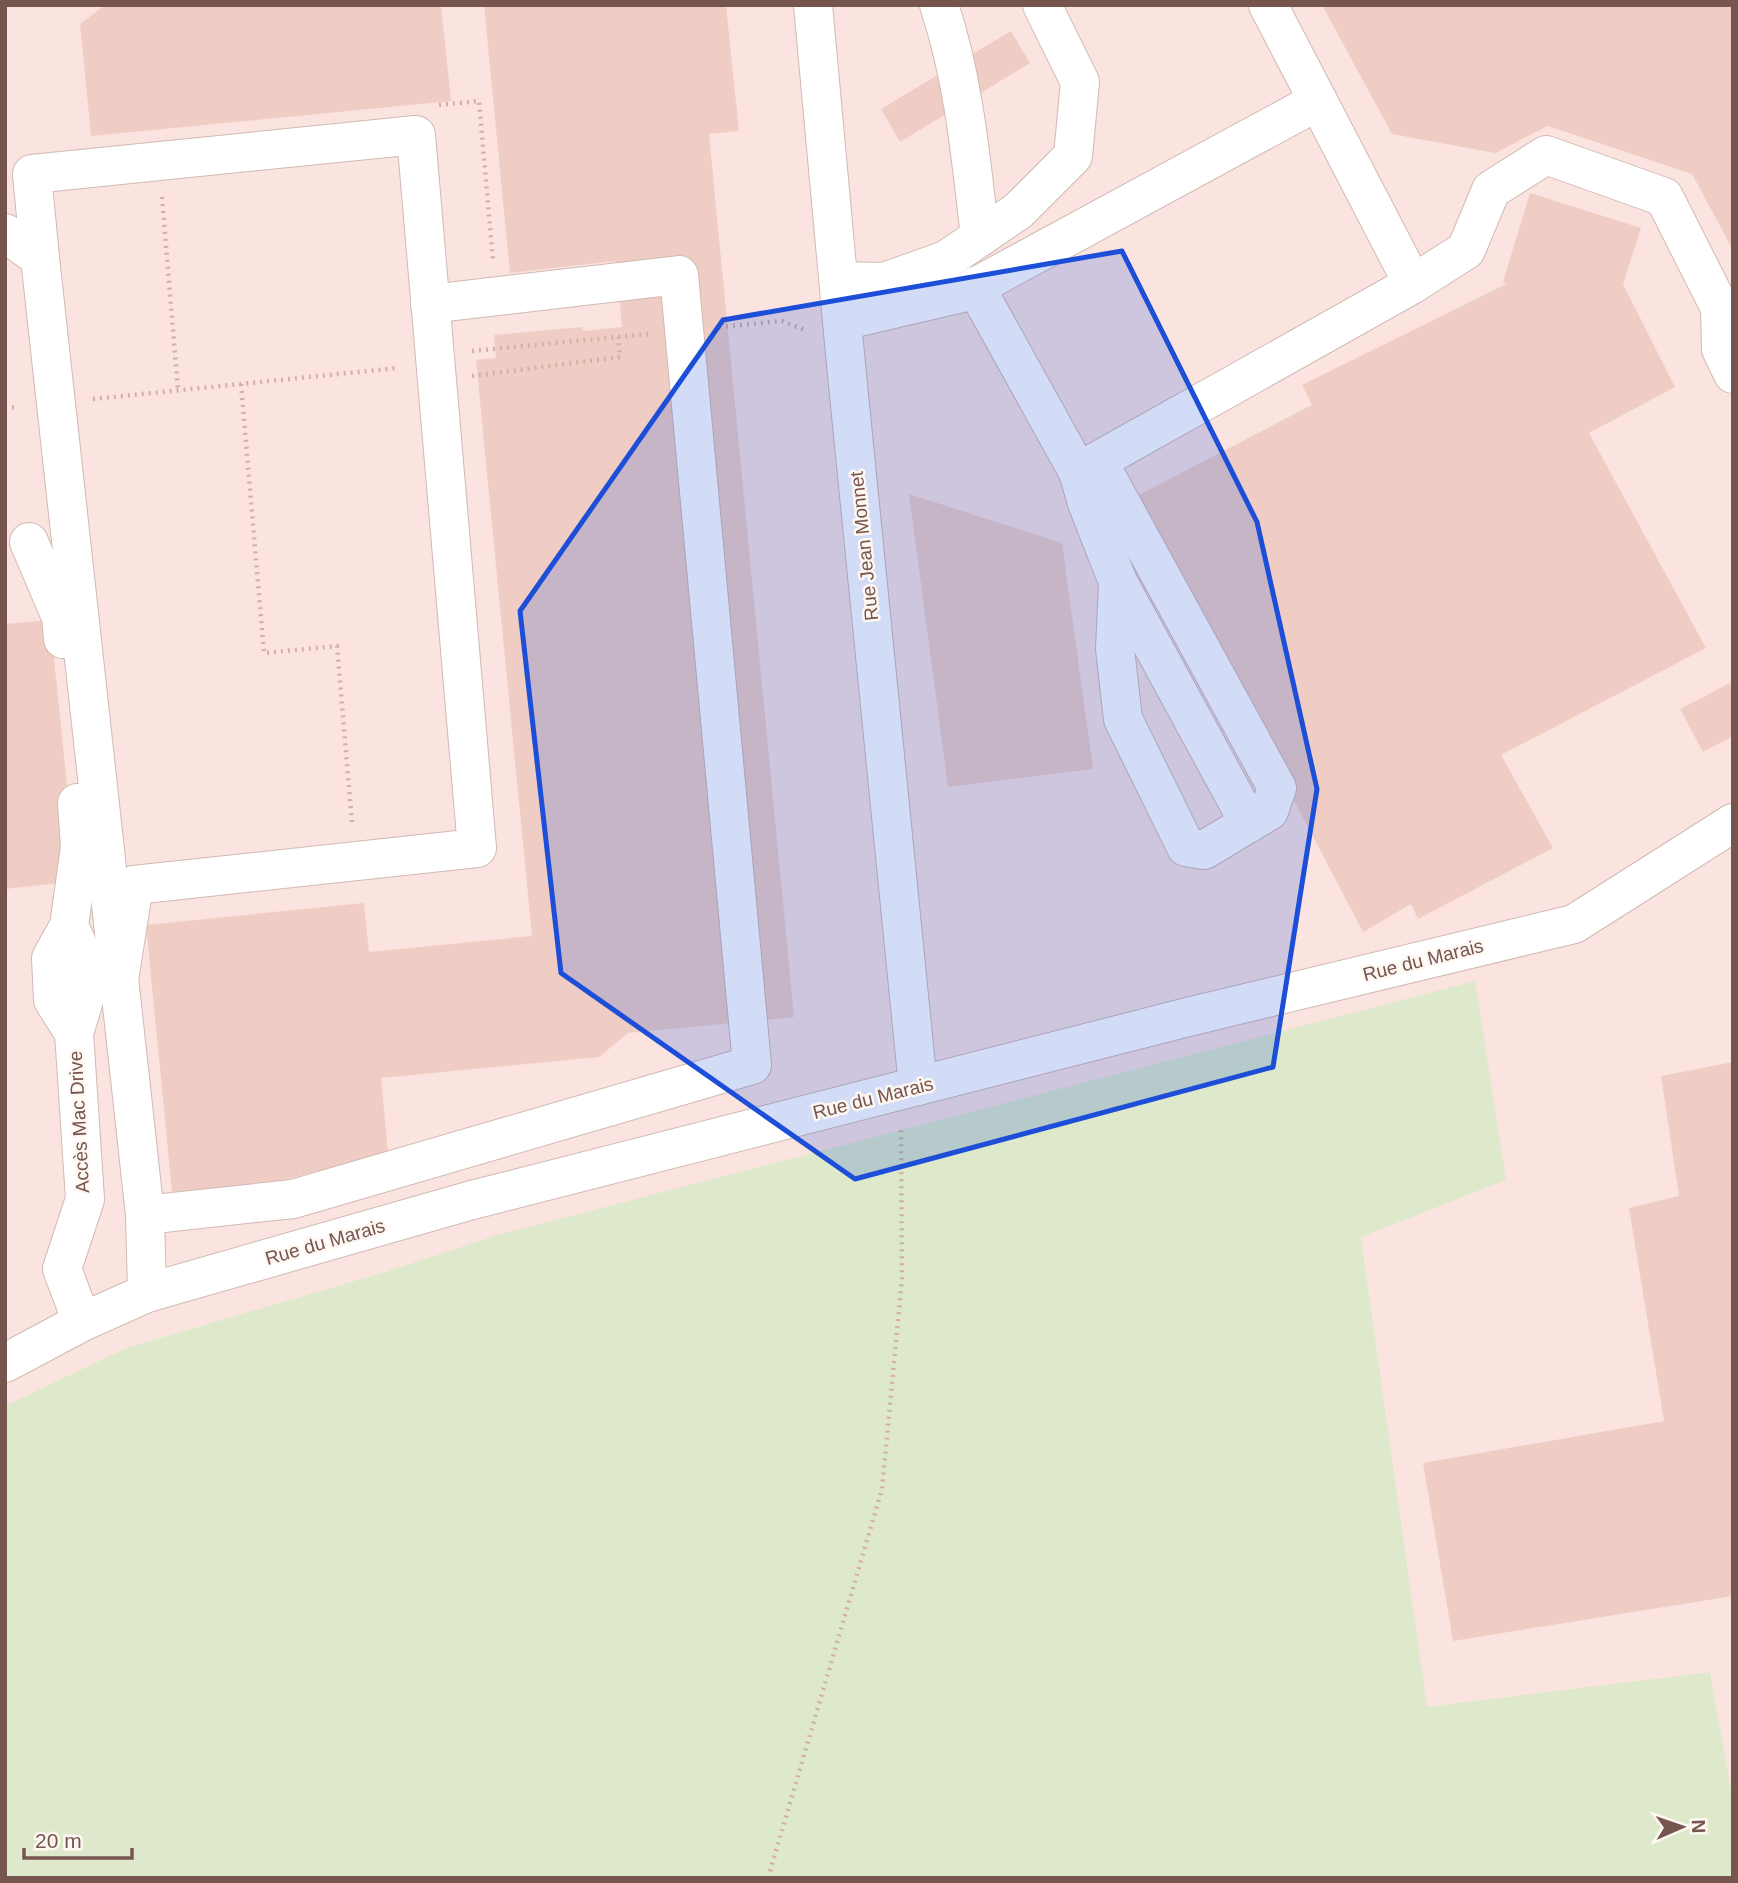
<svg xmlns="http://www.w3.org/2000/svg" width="1738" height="1883" viewBox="0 0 1738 1883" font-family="Helvetica,sans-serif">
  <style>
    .commercial { fill: #fbe3e0 }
    .green { fill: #dde9ca }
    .building { fill: #f0cdc4 }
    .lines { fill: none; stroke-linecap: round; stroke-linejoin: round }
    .minor-casing { stroke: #d0bab3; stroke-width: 40 }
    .path { stroke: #d5afa7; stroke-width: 4.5; stroke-dasharray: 2 5; stroke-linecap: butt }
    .minor { stroke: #fff; stroke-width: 38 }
    .marked { fill: #1d4ed8; fill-opacity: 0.2; stroke: #1d4ed8; stroke-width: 5; stroke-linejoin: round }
    .labels { text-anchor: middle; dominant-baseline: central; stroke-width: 5; stroke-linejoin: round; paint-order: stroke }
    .street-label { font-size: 19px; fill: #76554f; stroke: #fef7f2 }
  </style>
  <rect width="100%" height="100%" fill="#fcf2eb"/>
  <!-- commercial -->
  <path class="commercial" d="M5,5H1733V1801L1710,1672L1427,1708L1361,1236L1506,1180L494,1236L385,1272L126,1348L5,1406Z"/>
  <!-- green -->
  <path class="green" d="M1475,981L1506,1180L1361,1237L1427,1707L1710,1672L1733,1801V1878H5V1406L126,1348L385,1272L494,1236Z"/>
  <!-- building -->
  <g class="building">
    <path d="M105,5H441L451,101L91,136L80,24Z"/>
    <path d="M484,5H726L739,131L709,134L794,1017L628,1033L599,1057L381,1078L388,1152L280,1181L172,1192L146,925L364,903L369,952L532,936L476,360L496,358L494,335L582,327L583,331L622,327L616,261L510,273Z"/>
    <path d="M1322,5H1733V250L1692,174L1548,126L1495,153L1392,134Z"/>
    <path d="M1011,31L1030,63L900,142L881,109Z"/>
    <path d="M1530,193L1641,228L1623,284L1675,387L1589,433L1706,648L1501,755L1553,848L1418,919L1411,904L1363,932L1135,497L1312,405L1302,385L1506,284L1503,282Z"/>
    <path d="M909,494L1062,543L1093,769L948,787Z"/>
    <path d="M50,620L77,881L5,889V624Z"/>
    <path d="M1730,683L1733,686V736L1703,752L1680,709Z"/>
    <path d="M1733,1062V1596L1453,1641L1423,1463L1664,1421L1629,1208L1679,1196L1661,1076Z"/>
  </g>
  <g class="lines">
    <defs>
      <g id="minor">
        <path d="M813,5L846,365L918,1086"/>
        <path d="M939,5C964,80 971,159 980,237"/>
        <path d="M5,233L40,258"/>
        <path d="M839,281L884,282L946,260L1018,211L1073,156L1080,82L1042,5"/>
        <path d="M1413,284L1466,250L1491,190L1546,155L1664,197L1720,308L1721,349L1733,374"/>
        <path d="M975,286L1078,472L1413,284L1318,101"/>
        <path d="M842,321L966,292L1318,101L1268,5"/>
        <path d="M1078,472L1087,503L1118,582L1115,649L1123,719L1186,847L1204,850L1269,811L1277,788L1098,461"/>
        <path d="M29,542L61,617L63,639"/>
        <path d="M1118,582L1249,823"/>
        <path d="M69,926L51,958L53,1000L74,1033L85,1199L62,1269L82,1322"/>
        <path d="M119,980L134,885L477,848L416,135L32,174L40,258L145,1215L147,1293"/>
        <path d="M74,1033L85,997L82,954L69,926L80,847L77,803"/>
        <path d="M145,1215L293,1199L752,1065L679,275L430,304"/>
        <path d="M5,1363L82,1322L147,1293L472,1200L1188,1017L1574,924L1733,823"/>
      </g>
    </defs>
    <!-- minor casing -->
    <use href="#minor" class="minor-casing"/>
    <!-- path -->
    <g class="path">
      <path d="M439,105L479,101L493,261"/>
      <path d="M162,197L178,390"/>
      <path d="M719,327L782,321L807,331"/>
      <path d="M472,351L648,334"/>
      <path d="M472,376L620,357L618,337"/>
      <path d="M241,384L264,653L337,646L352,823"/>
      <path d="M93,399L398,368"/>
      <path d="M5,408L18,407"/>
      <path d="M768,1878L882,1489L902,1279L901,1129"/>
    </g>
    <!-- minor -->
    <use href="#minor" class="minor"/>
  </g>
  <!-- marked area -->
  <path class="marked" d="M1122,251L1257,522L1317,789L1273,1067L855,1179L561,973L520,611L723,320Z"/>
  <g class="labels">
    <!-- street labels -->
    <g class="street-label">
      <text transform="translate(864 546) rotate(-96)">Rue Jean Monnet</text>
      <text transform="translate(1423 960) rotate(-14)">Rue du Marais</text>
      <text transform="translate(873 1098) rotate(-14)">Rue du Marais</text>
      <text transform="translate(79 1122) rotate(-93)">Accès Mac Drive</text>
      <text transform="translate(325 1242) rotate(-16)">Rue du Marais</text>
    </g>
  </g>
  <!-- border -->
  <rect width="1738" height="1883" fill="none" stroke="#76554f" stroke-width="14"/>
  <!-- north arrow -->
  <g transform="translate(1682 1827) rotate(88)" stroke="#fef7f2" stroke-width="5" paint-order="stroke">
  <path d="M0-5L12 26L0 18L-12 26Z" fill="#76554f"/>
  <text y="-10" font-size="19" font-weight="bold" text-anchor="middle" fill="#76554f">N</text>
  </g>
  <!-- scale -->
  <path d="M24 1848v10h108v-10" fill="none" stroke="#76554f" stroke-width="3.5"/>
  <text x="35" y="1848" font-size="21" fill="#76554f" stroke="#fef7f2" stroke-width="5" paint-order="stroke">20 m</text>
</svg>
